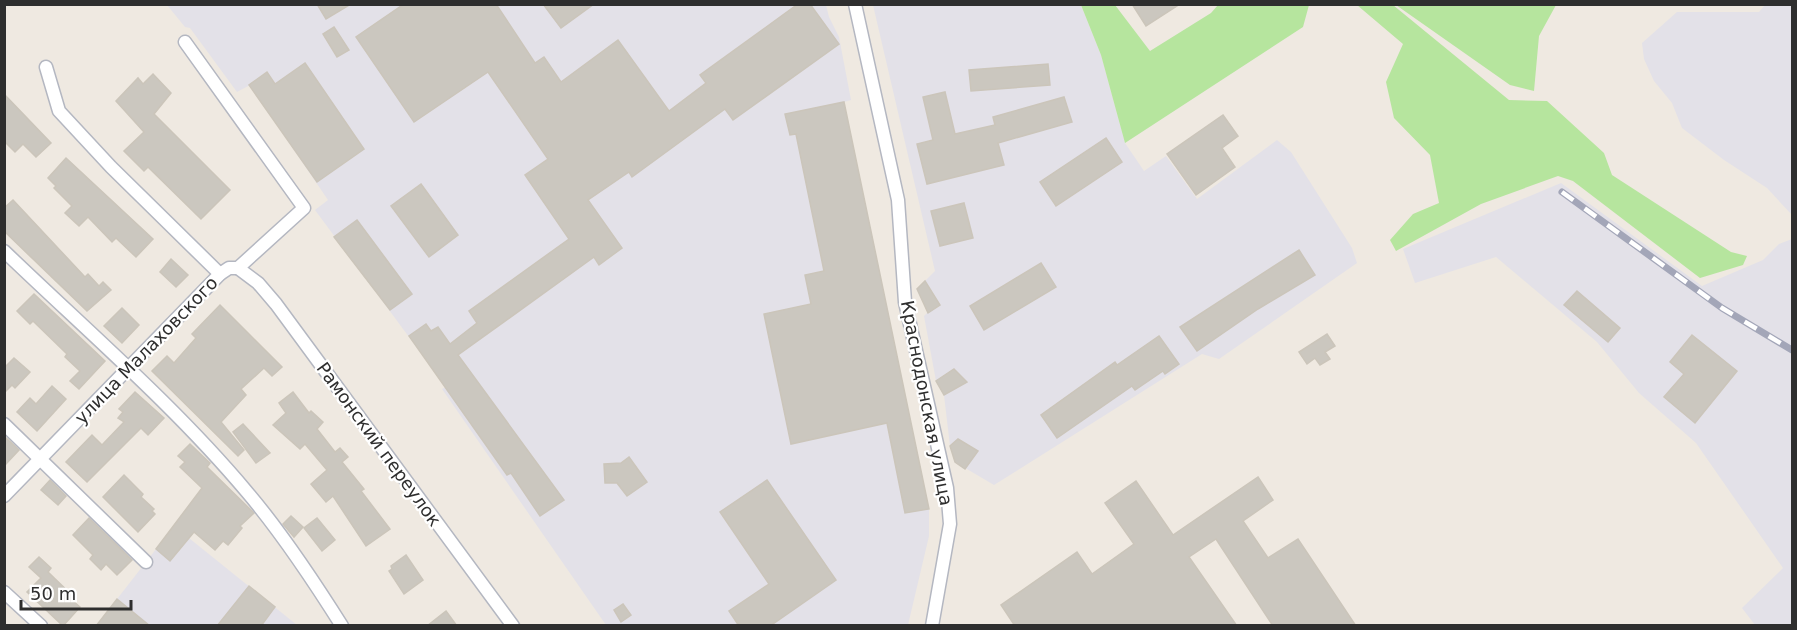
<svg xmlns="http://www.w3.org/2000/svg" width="1797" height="630" viewBox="0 0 1797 630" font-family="'DejaVu Sans',sans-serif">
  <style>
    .industrial { fill: #e3e1e8 }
    .green { fill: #b6e59e }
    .building { fill: #cbc7bf; stroke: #cbc5ba; stroke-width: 1.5 }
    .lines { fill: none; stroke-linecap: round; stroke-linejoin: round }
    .minor-casing { stroke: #b4b7c1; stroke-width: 15 }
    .minor { stroke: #fff; stroke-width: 12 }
    .rail-casing { stroke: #a3a6b8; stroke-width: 7 }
    .rail { stroke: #fff; stroke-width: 4.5; stroke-dasharray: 14; stroke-linecap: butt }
    .labels { text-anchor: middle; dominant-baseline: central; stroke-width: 4.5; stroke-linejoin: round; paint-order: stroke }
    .street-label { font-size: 18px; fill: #2e2e2e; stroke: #fff }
  </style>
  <rect width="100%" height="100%" fill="#efe9e1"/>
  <!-- industrial -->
  <g class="industrial">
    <path d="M167,5H826L829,17L839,37L851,100L844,102L929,509V536L908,625H606L442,389L446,387L315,210L328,200L250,85L237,92L190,28L185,27Z"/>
    <path d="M873,5H1081L1101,55L1125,143L1144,171L1166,156L1197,199L1277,140L1291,152L1352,248L1357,263L1219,359L1202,354L994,485L955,462L950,446L944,395L936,381L924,316L928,312L917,289L935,271Z"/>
    <path d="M1765,5H1792V215L1767,188L1724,160L1682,128L1672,103L1654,81L1644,59L1642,43L1677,12H1759Z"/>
    <path d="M1561,183L1702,286L1763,260L1779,244L1792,239V625H1755L1742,608L1783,568L1696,443L1639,393L1597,342L1496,257L1415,283L1403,249Z"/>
    <path d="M174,526L297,625L96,626Z"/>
  </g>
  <!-- green -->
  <g class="green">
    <path d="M1081,5H1115L1150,51L1211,13L1218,5H1309L1303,27L1125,143L1101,55Z"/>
    <path d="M1357,5H1393L1509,100L1547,101L1604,153L1612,175L1731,252L1747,256L1743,265L1700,278L1573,181L1558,176L1481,204L1396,251L1390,240L1413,214L1439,203L1430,155L1394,118L1386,82L1403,44Z"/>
    <path d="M1396,5H1556L1539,36L1534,91L1510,85Z"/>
  </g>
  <!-- building -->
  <g class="building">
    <path d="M317,4H351L326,19Z"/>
    <path d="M404,4H496L535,63L544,57L561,82L618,40L669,111L706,83L700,75L798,4H810L839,44L733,120L725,109L632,177L629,172L588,200L622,248L599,265L594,257L458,355L564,500L540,516L511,473L507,475L409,336L426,324L431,331L438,327L450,344L477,323L469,311L569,239L525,175L548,159L488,72L414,122L356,37Z"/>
    <path d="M543,4H594L561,28Z"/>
    <path d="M1132,4H1180L1146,26Z"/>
    <path d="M334,27L349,50L337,57L323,34Z"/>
    <path d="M305,63L364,149L317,182L249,85L267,72L275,84Z"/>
    <path d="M1048,64L1050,85L971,91L969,70Z"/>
    <path d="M153,74L171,93L154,114L230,190L201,219L148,167L144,171L124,151L144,132L116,101L138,78L143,84Z"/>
    <path d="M945,92L955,134L995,125L993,117L1064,97L1072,122L998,143L1004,165L927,184L917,144L933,140L923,97Z"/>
    <path d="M4,94L51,143L36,157L23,144L15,152L4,141Z"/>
    <path d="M844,102L929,509L905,513L887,423L791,444L764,314L811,304L805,275L824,271L796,134L790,135L785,114Z"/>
    <path d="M1223,115L1238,136L1222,148L1235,167L1196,195L1167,154Z"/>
    <path d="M1106,138L1122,162L1056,206L1040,182Z"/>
    <path d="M66,158L153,239L136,257L116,238L112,242L88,217L79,226L65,213L72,206L54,188L56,186L48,178Z"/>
    <path d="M421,184L458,235L429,257L391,206Z"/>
    <path d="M13,200L85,277L88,274L99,286L103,282L111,290L87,311L4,231V208Z"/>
    <path d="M964,203L973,238L940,246L931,211Z"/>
    <path d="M357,220L412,294L390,310L334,237Z"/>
    <path d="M1299,250L1315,275L1258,309L1197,351L1180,327Z"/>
    <path d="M171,259L188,275L176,287L160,272Z"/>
    <path d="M1041,263L1056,287L984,330L970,306Z"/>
    <path d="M925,281L940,305L928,313L917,289Z"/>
    <path d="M1577,291L1620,328L1608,342L1564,305Z"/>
    <path d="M34,294L105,361L79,389L70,381L80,371L65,357L67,354L33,321L30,324L17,311Z"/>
    <path d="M220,305L282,367L272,376L264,368L241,389L246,395L221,422L244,450L238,456L152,371L167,356L174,363L196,338L192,334Z"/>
    <path d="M122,308L139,325L122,343L104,326Z"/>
    <path d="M1327,334L1335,346L1325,352L1330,359L1320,365L1315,358L1307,364L1299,352Z"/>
    <path d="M1692,335L1737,371L1695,423L1664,397L1684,374L1670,362Z"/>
    <path d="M1159,336L1179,364L1165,374L1163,371L1135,390L1132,386L1057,438L1041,415L1115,362L1117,365Z"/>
    <path d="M14,358L30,372L15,388L12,385L4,393V368Z"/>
    <path d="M954,369L967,382L944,395L936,381Z"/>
    <path d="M52,386L66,399L37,431L17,412L30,398L36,404Z"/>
    <path d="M135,392L164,418L148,435L141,428L87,482L66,462L92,435L102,445L124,422L118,418L123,412L119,409Z"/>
    <path d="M293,392L309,413L311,411L323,422L317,429L335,452L340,448L348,457L342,462L364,489L361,491L390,529L366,546L333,496L326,502L311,484L327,470L305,444L300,449L273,425L286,413L279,403Z"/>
    <path d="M243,424L270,453L256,463L233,432Z"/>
    <path d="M4,436L19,450L4,466Z"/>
    <path d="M958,439L978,451L965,469L955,462L950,446Z"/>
    <path d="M190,444L210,463L207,467L254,513L240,526L242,528L228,545L223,541L215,550L194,532L170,561L156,549L202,488L180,467L185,462L178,456Z"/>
    <path d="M629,457L647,482L627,496L617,483H605L604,464L621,463Z"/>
    <path d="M124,475L143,494L141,497L154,509L152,511L155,514L138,532L103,497Z"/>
    <path d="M1258,477L1273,500L1243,521L1268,558L1298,539L1356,626H1273L1216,539L1189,557L1237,626H1015L1001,605L1077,552L1092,574L1134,544L1105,503L1136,481L1173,535Z"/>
    <path d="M50,480L66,496L58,505L41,490Z"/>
    <path d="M767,480L836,580L770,626H739L729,611L769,584L720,512Z"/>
    <path d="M291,516L303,527L294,537L283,524Z"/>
    <path d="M89,518L132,560L117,575L106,564L101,570L90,559L93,555L73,535Z"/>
    <path d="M317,518L335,540L322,551L304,528Z"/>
    <path d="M406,555L423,580L404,594L389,571L392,569L391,566Z"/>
    <path d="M39,557L51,568L48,572L75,598L73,601L80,607L63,626L27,592L41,578L29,567Z"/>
    <path d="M249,586L275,607L261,626H217Z"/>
    <path d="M117,599L150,626H96Z"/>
    <path d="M623,604L631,615L621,622L614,610Z"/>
    <path d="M446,611L457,626H427Z"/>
  </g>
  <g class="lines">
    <defs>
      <g id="minor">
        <path d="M855,4L898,200L905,302L947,488L950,524L932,626"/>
        <path d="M46,67L59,111L111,167L220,274"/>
        <path d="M4,251C85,329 175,406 247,492C282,533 313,580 342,626"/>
        <path d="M238,268L258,283L276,304L513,626"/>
        <path d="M4,424L146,562"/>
        <path d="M4,496L220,274L229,268H238L304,208L185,42"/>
        <path d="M4,592L41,626"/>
      </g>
    </defs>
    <!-- minor casing -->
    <use href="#minor" class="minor-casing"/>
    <!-- minor -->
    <use href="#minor" class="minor"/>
    <defs>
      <path id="rail" d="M1562,192L1722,308L1792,350"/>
    </defs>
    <!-- rail casing -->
    <use href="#rail" class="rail-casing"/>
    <!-- rail -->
    <use href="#rail" class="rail"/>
  </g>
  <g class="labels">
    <!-- street labels -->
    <g class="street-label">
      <text transform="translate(146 350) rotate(-46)">улица Малаховского</text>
      <text transform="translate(927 403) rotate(79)">Краснодонская улица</text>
      <text transform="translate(379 444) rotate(54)">Рамонский переулок</text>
    </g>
  </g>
  <!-- border -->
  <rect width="1797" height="630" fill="none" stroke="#2e2e2e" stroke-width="12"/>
  <!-- scale -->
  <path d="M21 600v9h110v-9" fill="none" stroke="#2e2e2e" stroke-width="3"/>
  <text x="30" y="600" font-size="18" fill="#2e2e2e" stroke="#ffffff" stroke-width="4.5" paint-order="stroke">50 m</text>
</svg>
